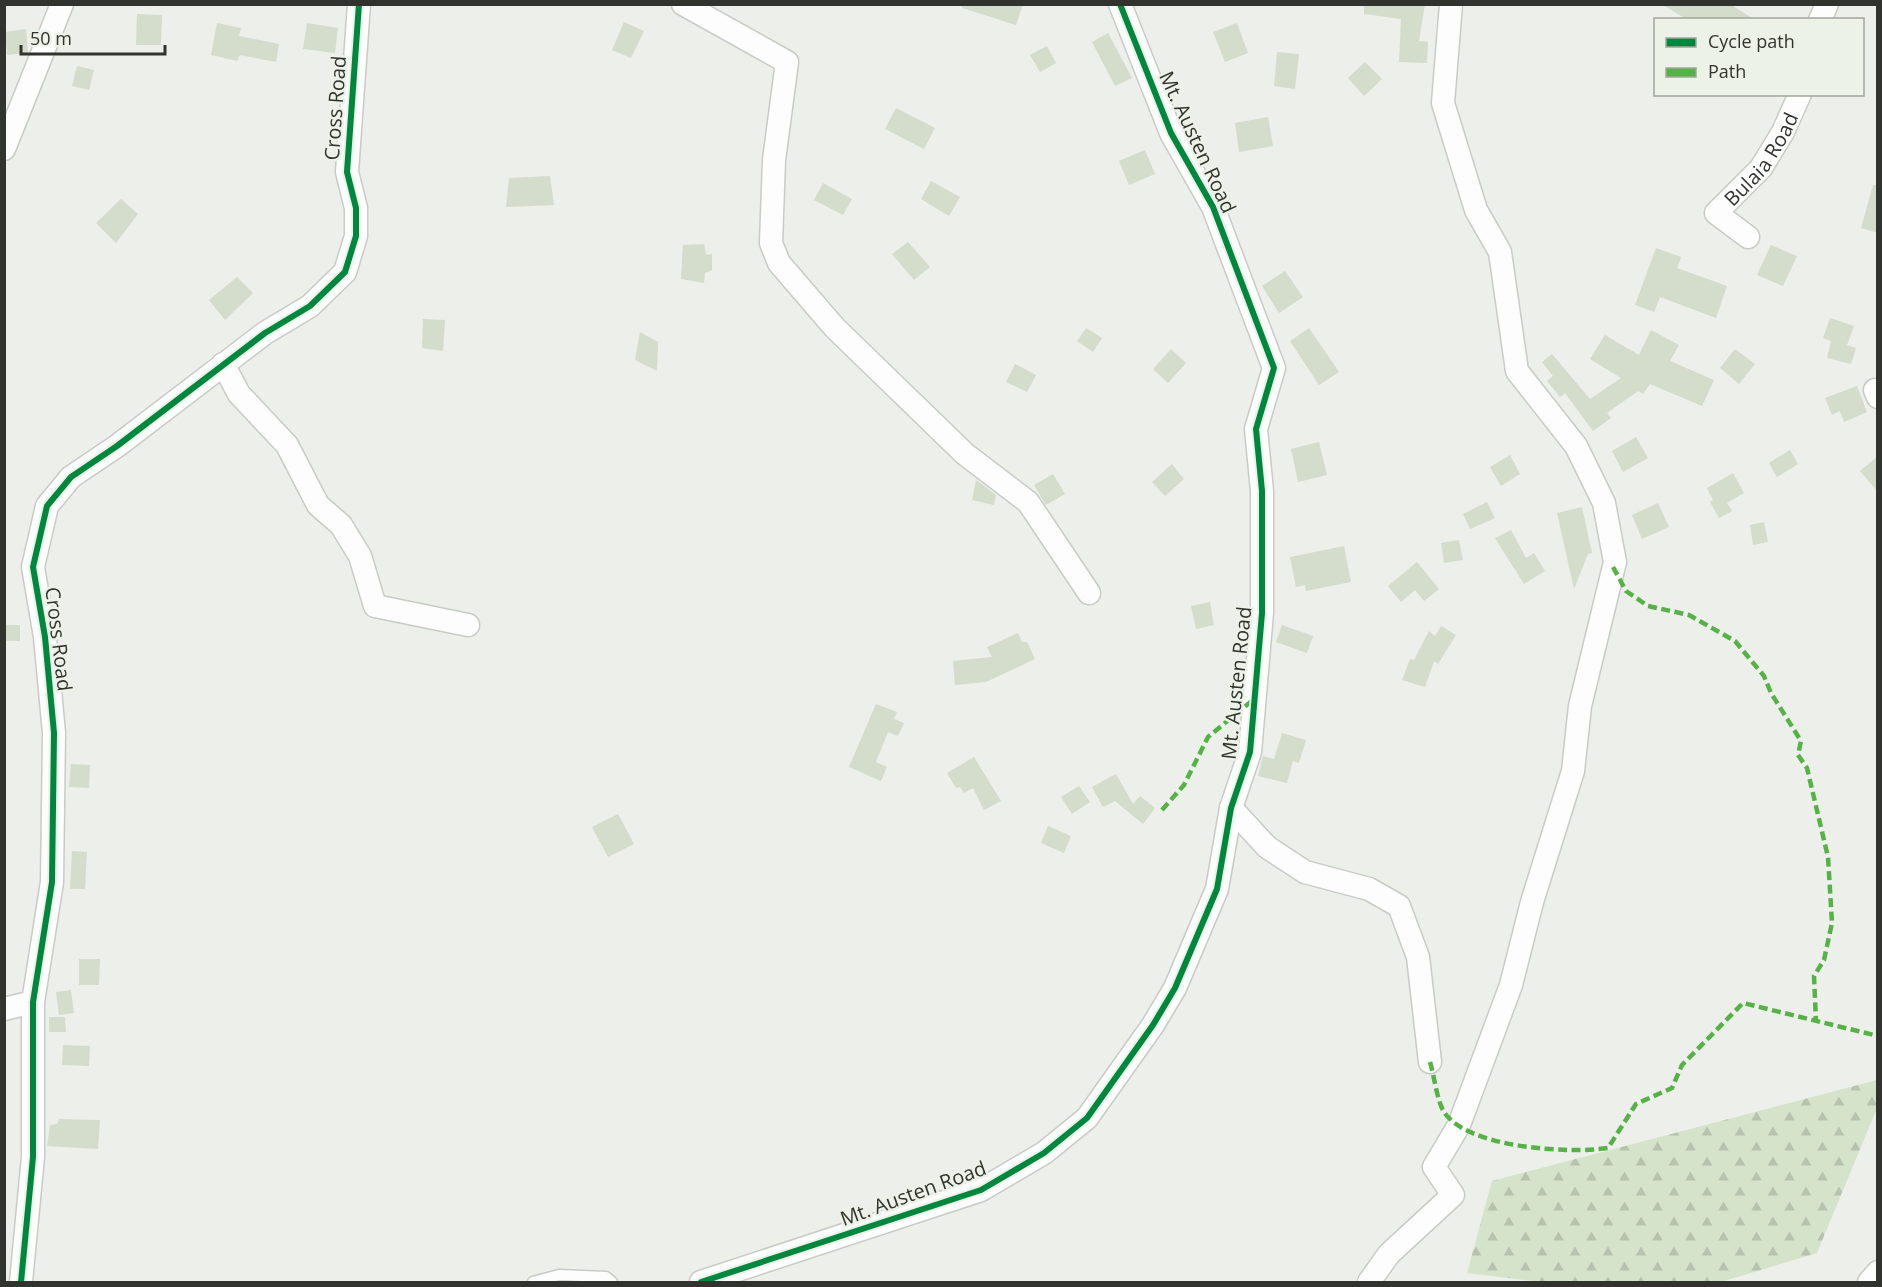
<svg xmlns="http://www.w3.org/2000/svg" width="1882" height="1287" viewBox="0 0 1882 1287" font-family="'Open Sans',sans-serif">
  <style>
    .forest { fill: url(#forest-firs) }
    .building { fill: #d4dccc }
    .lines { fill: none; stroke-linecap: round; stroke-linejoin: round }
    .lane-casing { stroke: #c9cbc7; stroke-width: 13 }
    .street-casing { stroke: #c9cbc7; stroke-width: 25 }
    .lane { stroke: #fcfdfc; stroke-width: 10 }
    .street { stroke: #fcfdfc; stroke-width: 22 }
    .quiet { stroke: #56b246; stroke-width: 4.5; stroke-dasharray: 9 4.5; stroke-linecap: butt }
    .cycleway-casing { stroke: #ecf2e7; stroke-width: 10 }
    .cycleway { stroke: #00873e; stroke-width: 6 }
    .labels { text-anchor: middle; dominant-baseline: central; stroke-width: 5; stroke-linejoin: round; paint-order: stroke }
    .street-label { font-size: 20px; fill: #31332f; stroke: #ecf2e7 }
  </style>
  <defs>
    <pattern id="forest-firs" width="22" height="20" patternUnits="userSpaceOnUse" patternTransform="scale(1.5)"><rect width="22" height="20" fill="#d5e3ca"/><path d="M5 1l3.5 6h-7zM16 11l3.5 6h-7z" fill="#b7c3ae"/></pattern>
  </defs>
  <rect width="100%" height="100%" fill="#ecefea"/>
  <!-- forest -->
  <path class="forest" d="M1877,1080V1108L1817,1253L1721,1282H1541L1467,1273L1492,1181Z"/>
  <!-- building -->
  <g class="building">
    <path d="M963,4H1023L1016,25L962,8Z"/>
    <path d="M1364,4H1425L1419,41L1428,42L1427,63L1399,62L1401,19L1364,14Z"/>
    <path d="M1661,4H1730L1755,20H1688Z"/>
    <path d="M137,14L162,15L161,45H136Z"/>
    <path d="M624,22L644,31L631,58L612,50Z"/>
    <path d="M217,23L241,28L239,36L279,44L276,62L240,55L237,61L211,55Z"/>
    <path d="M307,23L338,28L335,53L303,49Z"/>
    <path d="M1237,23L1248,53L1225,62L1213,32Z"/>
    <path d="M26,29L28,53L7,55L5,32Z"/>
    <path d="M1108,33L1132,78L1115,86L1092,42Z"/>
    <path d="M1047,46L1056,63L1040,72L1030,55Z"/>
    <path d="M1277,52L1299,54L1295,89L1274,86Z"/>
    <path d="M1365,62L1382,79L1364,96L1348,78Z"/>
    <path d="M77,66L94,70L89,90L72,86Z"/>
    <path d="M896,108L935,128L924,149L885,129Z"/>
    <path d="M1268,117L1273,146L1239,152L1235,123Z"/>
    <path d="M1145,150L1155,174L1129,185L1119,161Z"/>
    <path d="M550,176L554,205L506,207L509,178Z"/>
    <path d="M931,181L960,197L949,216L921,199Z"/>
    <path d="M823,183L852,199L843,215L814,200Z"/>
    <path d="M1873,185H1878V233L1861,228Z"/>
    <path d="M121,199L138,214L116,243L96,223Z"/>
    <path d="M908,242L930,267L914,280L892,254Z"/>
    <path d="M704,244L706,255L712,254V270L705,273L704,283L681,279L683,245Z"/>
    <path d="M1771,245L1797,256L1783,286L1757,275Z"/>
    <path d="M1656,248L1681,257L1677,268L1727,286L1716,318L1660,297L1654,312L1635,305Z"/>
    <path d="M1285,271L1303,297L1279,313L1262,286Z"/>
    <path d="M237,277L253,293L225,320L209,300Z"/>
    <path d="M1830,318L1854,326L1847,345L1856,348L1851,364L1827,358L1831,341L1823,338Z"/>
    <path d="M423,319L445,320L443,351L422,348Z"/>
    <path d="M1086,328L1102,338L1093,352L1077,341Z"/>
    <path d="M1309,328L1339,372L1319,385L1290,341Z"/>
    <path d="M1651,330L1679,345L1670,361L1714,380L1702,406L1650,384L1643,394L1638,391L1607,413L1611,418L1593,431L1565,393L1560,397L1547,381L1553,376L1542,362L1552,354L1590,399L1621,378L1590,359L1605,335L1639,355Z"/>
    <path d="M640,332L658,342L657,371L635,360Z"/>
    <path d="M1171,349L1186,363L1168,383L1153,369Z"/>
    <path d="M1735,349L1755,364L1739,384L1720,368Z"/>
    <path d="M1015,364L1036,375L1027,392L1006,382Z"/>
    <path d="M1857,386L1867,412L1844,422L1840,411L1832,415L1825,398Z"/>
    <path d="M1636,437L1648,458L1623,472L1612,451Z"/>
    <path d="M1319,442L1327,475L1298,482L1291,449Z"/>
    <path d="M1790,450L1798,464L1777,477L1769,463Z"/>
    <path d="M1510,455L1520,474L1501,486L1490,467Z"/>
    <path d="M1878,456V492L1860,471Z"/>
    <path d="M1172,464L1184,479L1165,496L1152,482Z"/>
    <path d="M1733,473L1744,493L1727,503L1732,511L1719,518L1710,502L1713,500L1707,488Z"/>
    <path d="M1053,474L1065,494L1046,505L1034,485Z"/>
    <path d="M976,480L996,495L994,505L972,500Z"/>
    <path d="M1487,502L1495,518L1470,529L1463,514Z"/>
    <path d="M1658,503L1669,527L1642,539L1632,515Z"/>
    <path d="M1582,507L1592,553L1588,554L1574,589L1557,513Z"/>
    <path d="M1764,522L1768,542L1753,545L1750,525Z"/>
    <path d="M1511,530L1526,558L1534,553L1545,571L1524,584L1495,538Z"/>
    <path d="M1459,540L1463,560L1444,563L1441,543Z"/>
    <path d="M1344,546L1351,582L1306,591L1305,585L1296,587L1290,557Z"/>
    <path d="M1417,562L1439,589L1424,601L1415,590L1401,602L1388,586Z"/>
    <path d="M1210,602L1214,625L1196,629L1191,606Z"/>
    <rect x="4" y="625" width="16" height="16"/>
    <path d="M1282,625L1313,636L1307,653L1276,642Z"/>
    <path d="M1441,626L1456,635L1438,664L1434,661L1425,687L1402,680L1410,659L1414,660L1429,631L1435,636Z"/>
    <path d="M1018,633L1022,642H1027L1035,659L986,682L955,685L953,661L992,657L987,647Z"/>
    <path d="M876,704L897,712L894,719L904,723L898,736L888,732L876,762L887,767L881,781L849,767Z"/>
    <path d="M1282,733L1306,740L1299,763L1293,761L1287,783L1258,776L1263,756L1274,759Z"/>
    <path d="M974,757L1001,801L984,810L973,788L964,793L960,787L956,788L947,773Z"/>
    <path d="M71,764L90,765L89,788L69,787Z"/>
    <path d="M1116,774L1133,804L1140,796L1155,808L1143,824L1115,801L1103,807L1092,787Z"/>
    <path d="M1079,786L1090,802L1072,814L1061,797Z"/>
    <path d="M618,814L634,844L608,857L592,827Z"/>
    <path d="M1048,826L1071,836L1064,853L1041,843Z"/>
    <path d="M72,851L87,852L85,889H70Z"/>
    <path d="M79,959H100L99,985H79Z"/>
    <path d="M71,990L74,1013L59,1015L56,992Z"/>
    <path d="M49,1017H65L66,1032H49Z"/>
    <path d="M63,1045L90,1046L89,1066L62,1065Z"/>
    <path d="M59,1119L100,1120L98,1149L47,1146L50,1125L57,1124Z"/>
  </g>
  <g class="lines">
    <defs>
      <path id="lane" d="M533,1282L559,1275L606,1277L612,1282"/>
      <g id="street">
        <path d="M683,4L787,62L774,160L771,243L779,263L835,328L965,454L1028,502L1089,593"/>
        <path d="M1820,20L1827,4"/>
        <path d="M4,149L62,4"/>
        <path id="s1" d="M1748,237L1716,213L1761,168L1783,132L1800,94"/>
        <path d="M223,364L239,394L287,445L318,505L341,525L360,556L375,606L468,625"/>
        <path d="M1875,390L1878,397"/>
        <path d="M1231,808L1267,847L1305,872L1369,889L1399,906L1418,957L1430,1062"/>
        <path d="M4,1009L33,1002"/>
        <path d="M21,1282L33,1157V1002L52,882L54,733L45,637L33,567L47,506L71,477L117,446L265,333L310,306L345,272L356,236V208L347,172L359,4"/>
        <path d="M701,1282L981,1190L1044,1153L1087,1118L1153,1025L1175,988L1217,889L1231,808L1250,752L1262,613V491L1256,429L1274,368L1213,207L1171,133L1120,4"/>
        <path d="M1369,1282L1389,1254L1453,1195L1434,1167L1459,1125L1511,985L1532,902L1573,771L1580,706L1615,562L1604,503L1576,446L1517,371L1500,252L1476,210L1443,103L1451,4"/>
        <path d="M1869,1282L1878,1272"/>
      </g>
    </defs>
    <!-- lane casing -->
    <use href="#lane" class="lane-casing"/>
    <!-- street casing -->
    <use href="#street" class="street-casing"/>
    <!-- lane -->
    <use href="#lane" class="lane"/>
    <!-- street -->
    <use href="#street" class="street"/>
    <!-- quiet -->
    <g class="quiet">
      <path d="M1613,567L1626,591L1648,606L1689,615L1735,641L1764,676L1771,693L1801,741L1798,755L1807,768L1828,857L1832,923L1824,960L1814,976L1816,1022"/>
      <path d="M1162,810L1184,785L1208,737L1254,699"/>
      <path d="M1430,1062C1434,1075 1437,1101 1444,1112C1467,1148 1569,1154 1608,1148L1636,1104L1672,1088L1682,1065L1743,1003L1874,1035L1878,1033"/>
    </g>
    <defs>
      <g id="cycleway">
        <path d="M21,1282L33,1157V1002L52,882L54,733L45,637L33,567L47,506L71,477L117,446L265,333L310,306L345,272L356,236V208L347,172L359,4"/>
        <path d="M701,1282L981,1190L1044,1153L1087,1118L1153,1025L1175,988L1217,889L1231,808L1250,752L1262,613V491L1256,429L1274,368L1213,207L1171,133L1120,4"/>
      </g>
    </defs>
    <!-- cycleway casing -->
    <use href="#cycleway" class="cycleway-casing"/>
    <!-- cycleway -->
    <use href="#cycleway" class="cycleway"/>
  </g>
  <g class="labels">
    <!-- street labels -->
    <g class="street-label">
      <text transform="translate(335 108) rotate(-86)">Cross Road</text>
      <text transform="translate(1198 142) rotate(65)">Mt. Austen Road</text>
      <text stroke="none"><textPath href="#s1" startOffset="111">Bulaia Road</textPath></text>
      <text transform="translate(59 639) rotate(83)">Cross Road</text>
      <text transform="translate(1236 683) rotate(-84)">Mt. Austen Road</text>
      <text transform="translate(913 1193) rotate(-20)">Mt. Austen Road</text>
    </g>
  </g>
  <!-- border -->
  <rect width="1882" height="1287" fill="none" stroke="#31332f" stroke-width="12"/>
  <!-- legend -->
  <rect x="1654" y="18" width="210" height="78" fill="#ecf2e7" stroke="#a1a69d" stroke-width="1.5"/>
  <rect x="1666" y="38" width="30" height="9" fill="#00873e" stroke="#a1a69d" stroke-width="1.5"/>
  <text x="1708" y="48" font-size="18" fill="#31332f">Cycle path</text>
  <rect x="1666" y="68" width="30" height="9" fill="#56b246" stroke="#a1a69d" stroke-width="1.5"/>
  <text x="1708" y="78" font-size="18" fill="#31332f">Path</text>
  <!-- scale -->
  <path d="M21 45v9h144v-9" fill="none" stroke="#31332f" stroke-width="3"/>
  <text x="30" y="45" font-size="18" fill="#31332f" stroke="#ecf2e7" stroke-width="4.5" paint-order="stroke">50 m</text>
</svg>
